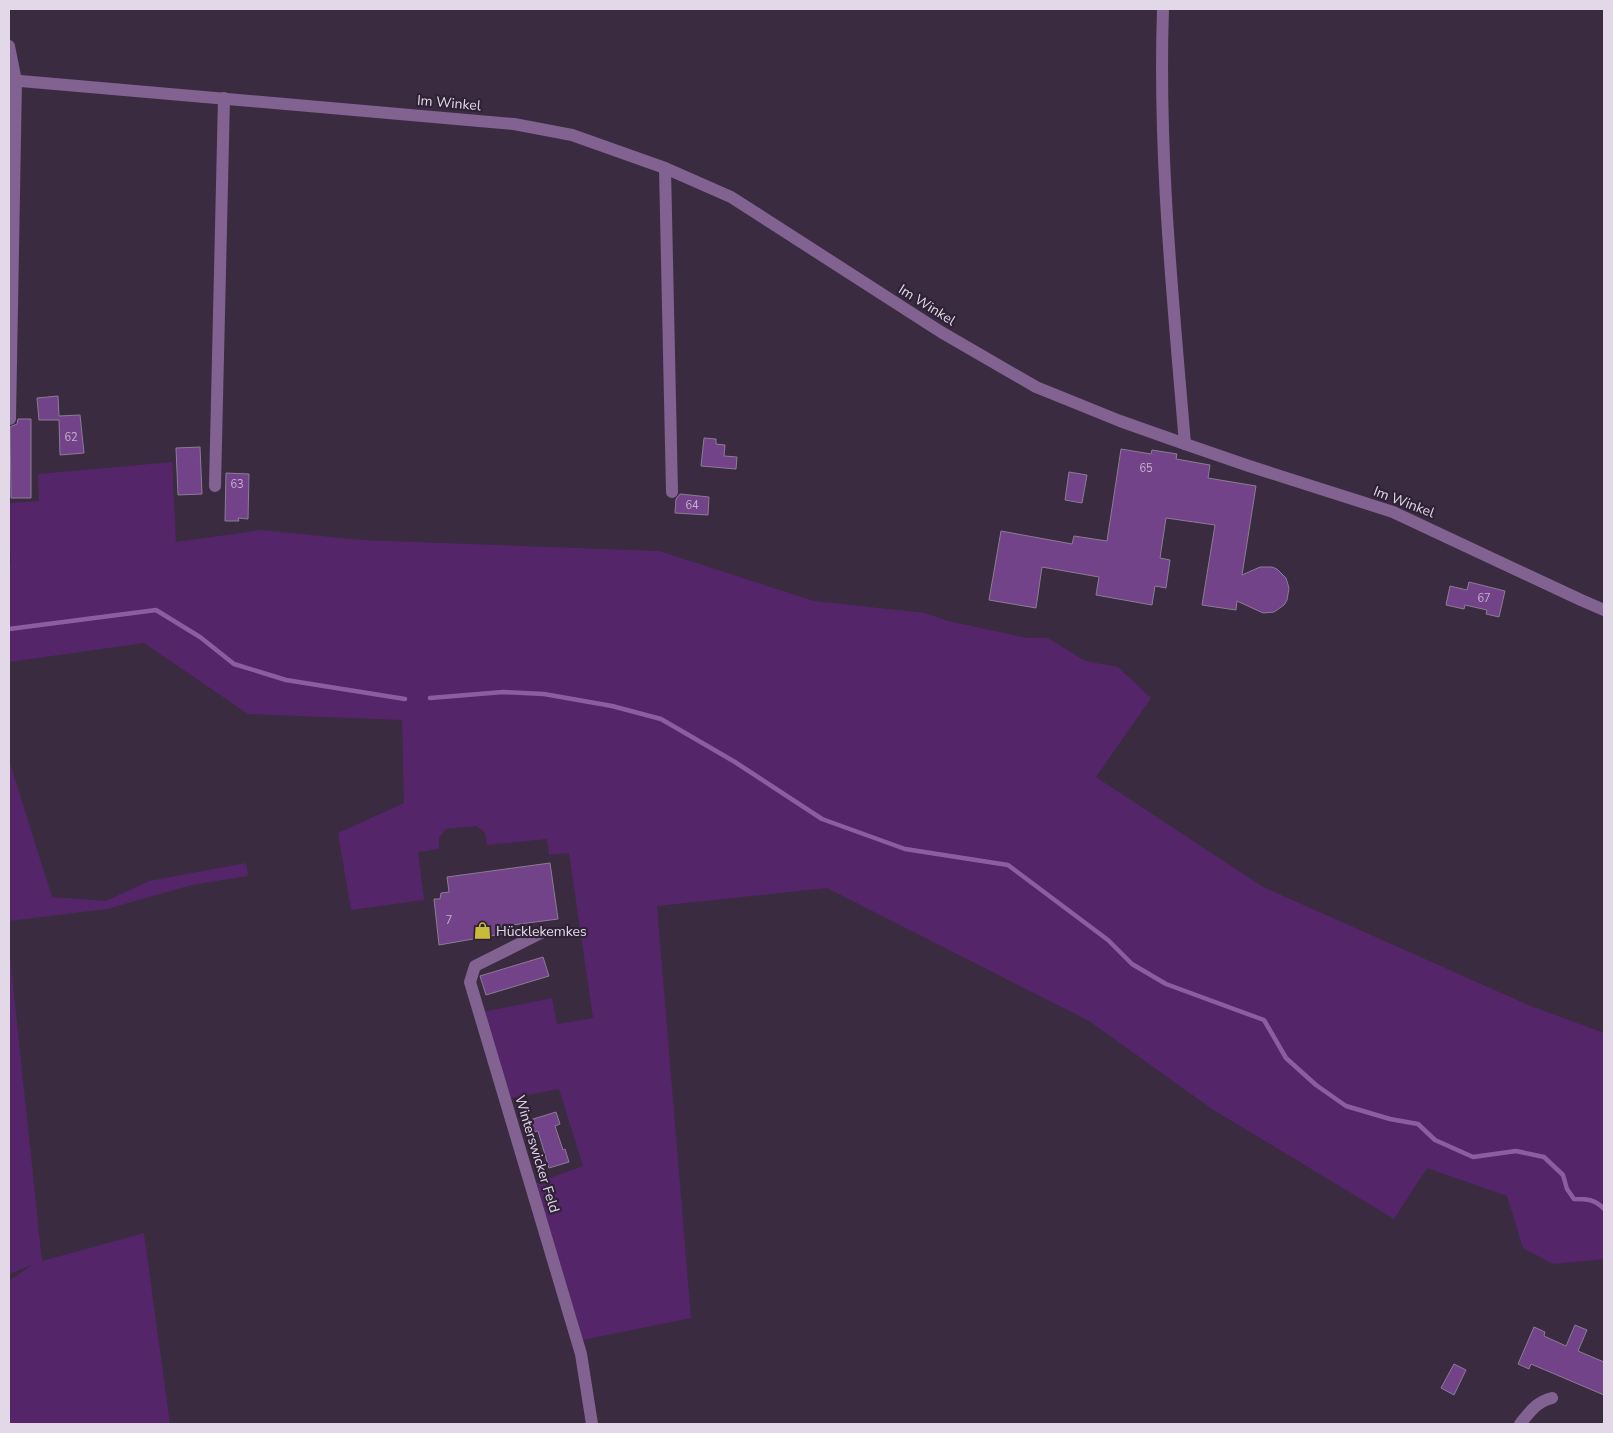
<svg xmlns="http://www.w3.org/2000/svg" width="1613" height="1433" viewBox="0 0 1613 1433" font-family="'Nunito Sans',sans-serif">
  <style>
    .green { fill: #542568 }
    .lines { fill: none; stroke-linecap: round; stroke-linejoin: round }
    .stream { stroke: #8d5da4; stroke-width: 4.5 }
    .building { fill: #724388; stroke: #8c7c95 }
    .minor { stroke: #816291; stroke-width: 12 }
    .labels { text-anchor: middle; dominant-baseline: central; stroke-width: 4.5; stroke-linejoin: round; paint-order: stroke }
    .number-label { font-size: 11px; fill: #c6b3cf }
    .street-label { font-size: 14px; fill: #e2d8e7; stroke: #2f2136 }
    .poi-label { font-size: 14px; fill: #e2d8e7; stroke: #2f2136; text-anchor: start }
  </style>
  <rect width="100%" height="100%" fill="#3a2b41"/>
  <!-- green -->
  <g class="green">
    <path d="M172,462L176,542L261,530L361,540L659,551L814,601L925,613L948,621L1027,638H1048L1085,661L1118,667L1151,698L1096,777L1263,887L1528,1005L1604,1033V1259L1553,1264L1523,1248L1507,1196L1427,1168L1394,1219L1212,1109L1089,1021L827,888L657,906L691,1318L583,1340L534,1184L583,1166L559,1089L511,1098L483,1012L552,998L557,1024L593,1018L569,853L549,855L547,839L487,845L485,833L477,826L446,829L439,838V849L418,852L424,900L351,910L338,833L404,803L402,720L248,714L144,643L9,662V566L11,565L9,532V503L39,501L38,474Z"/>
    <path d="M9,760L52,897L106,901L149,881L246,863L248,876L192,885L107,909L9,921Z"/>
    <path d="M9,947L42,1261L144,1233L170,1424H9V1281L32,1265L9,1274Z"/>
  </g>
  <g class="lines">
    <!-- stream -->
    <g class="stream">
      <path d="M9,629L156,610L200,637L234,664L286,680L405,699"/>
      <path d="M430,698L503,692L544,694L612,706L661,719L735,762L822,819L905,849L1008,865L1108,940L1132,964L1166,984L1264,1020L1286,1058L1316,1085L1346,1106L1390,1119L1418,1124L1435,1140L1473,1157L1516,1151L1544,1157L1563,1175L1567,1189L1574,1199C1587,1199 1595,1199 1604,1209"/>
    </g>
  </g>
  <!-- building -->
  <g class="building">
    <path d="M58,396L59,416L80,415L84,453L60,455L59,420H39L37,398Z"/>
    <path d="M18,419H31V498H11L10,427L17,424Z"/>
    <path d="M704,438L716,439V444L725,445L724,456L737,457L736,469L701,466Z"/>
    <path d="M200,447L202,494L178,495L176,448Z"/>
    <path d="M1121,449L1151,454L1152,450L1177,454L1176,459L1210,465L1208,478L1256,486L1242,575L1260,567H1272L1277,569L1286,578L1289,588L1287,600L1284,605L1274,612L1263,613L1237,601L1236,610L1202,605L1215,525L1166,518L1160,558L1170,560L1166,588L1155,586L1152,605L1096,595L1099,577L1042,567L1036,608L989,600L1001,531L1072,544L1074,536L1107,541Z"/>
    <path d="M1069,472L1087,475L1082,503L1065,500Z"/>
    <path d="M226,473L249,474L248,519L238,518L239,521H225Z"/>
    <path d="M680,494L709,497L708,515L675,513L676,499Z"/>
    <path d="M1469,582L1505,591L1499,617L1486,614L1487,610L1465,605L1464,609L1446,605L1450,586L1467,590Z"/>
    <path d="M550,863L558,919L512,925L513,932L439,945L434,899H440L441,893L449,892L447,877Z"/>
    <path d="M543,957L549,976L486,995L480,976Z"/>
    <path d="M556,1112L560,1124L555,1126L563,1150L565,1149L569,1162L549,1168L538,1131L534,1132L530,1120Z"/>
    <path d="M1575,1325L1587,1330L1578,1351L1604,1362V1395L1531,1364L1529,1369L1518,1364L1534,1327L1545,1332L1544,1336L1566,1346Z"/>
    <path d="M1454,1364L1466,1370L1454,1395L1441,1388Z"/>
  </g>
  <g class="lines">
    <!-- minor -->
    <g class="minor">
      <path d="M1163,9C1158,155 1173,299 1185,444"/>
      <path d="M9,46L16,81L10,419"/>
      <path d="M9,80L514,124L572,135L665,168L731,197L941,332L1036,387L1120,421L1185,444L1249,466L1393,512L1581,600L1604,610"/>
      <path d="M665,168L672,492"/>
      <path d="M215,486L224,98"/>
      <path d="M541,933L475,966L470,982L581,1354L592,1424"/>
      <path d="M1520,1424C1530,1412 1536,1402 1552,1398"/>
    </g>
  </g>
  <!-- icons -->
  <defs>
    <symbol id="shop-bare" viewBox="-9 -9 18 18"><path d="M-5-2.5h2.3a2.7 3.5 0 0 1 5.4 0H5L5.5 6h-11ZM-1.5-2.5h3a1.5 2.3 0 0 0-3 0Z" fill="#c7bb3c" stroke="#2f2136" stroke-width="2.5" paint-order="stroke"/></symbol>
  </defs>
  <g fill-rule="evenodd">
    <use href="#shop-bare" x="470" y="918" width="25" height="25"/>
  </g>
  <g class="labels">
    <!-- number labels -->
    <g class="number-label">
      <text x="71" y="437">62</text>
      <text x="1146" y="468">65</text>
      <text x="237" y="484">63</text>
      <text x="692" y="505">64</text>
      <text x="1484" y="598">67</text>
      <text x="449" y="920">7</text>
    </g>
    <!-- street labels -->
    <g class="street-label">
      <text transform="translate(449 103) rotate(5)">Im Winkel</text>
      <text transform="translate(927 305) rotate(32)">Im Winkel</text>
      <text transform="translate(1404 502) rotate(21)">Im Winkel</text>
      <text transform="translate(537 1154) rotate(73)">Winterswicker Feld</text>
    </g>
    <!-- poi labels -->
    <g class="poi-label">
      <text x="496" y="931">Hücklekemkes</text>
    </g>
  </g>
  <!-- border -->
  <rect width="1613" height="1433" fill="none" stroke="#e2d8e7" stroke-width="20"/>
</svg>
